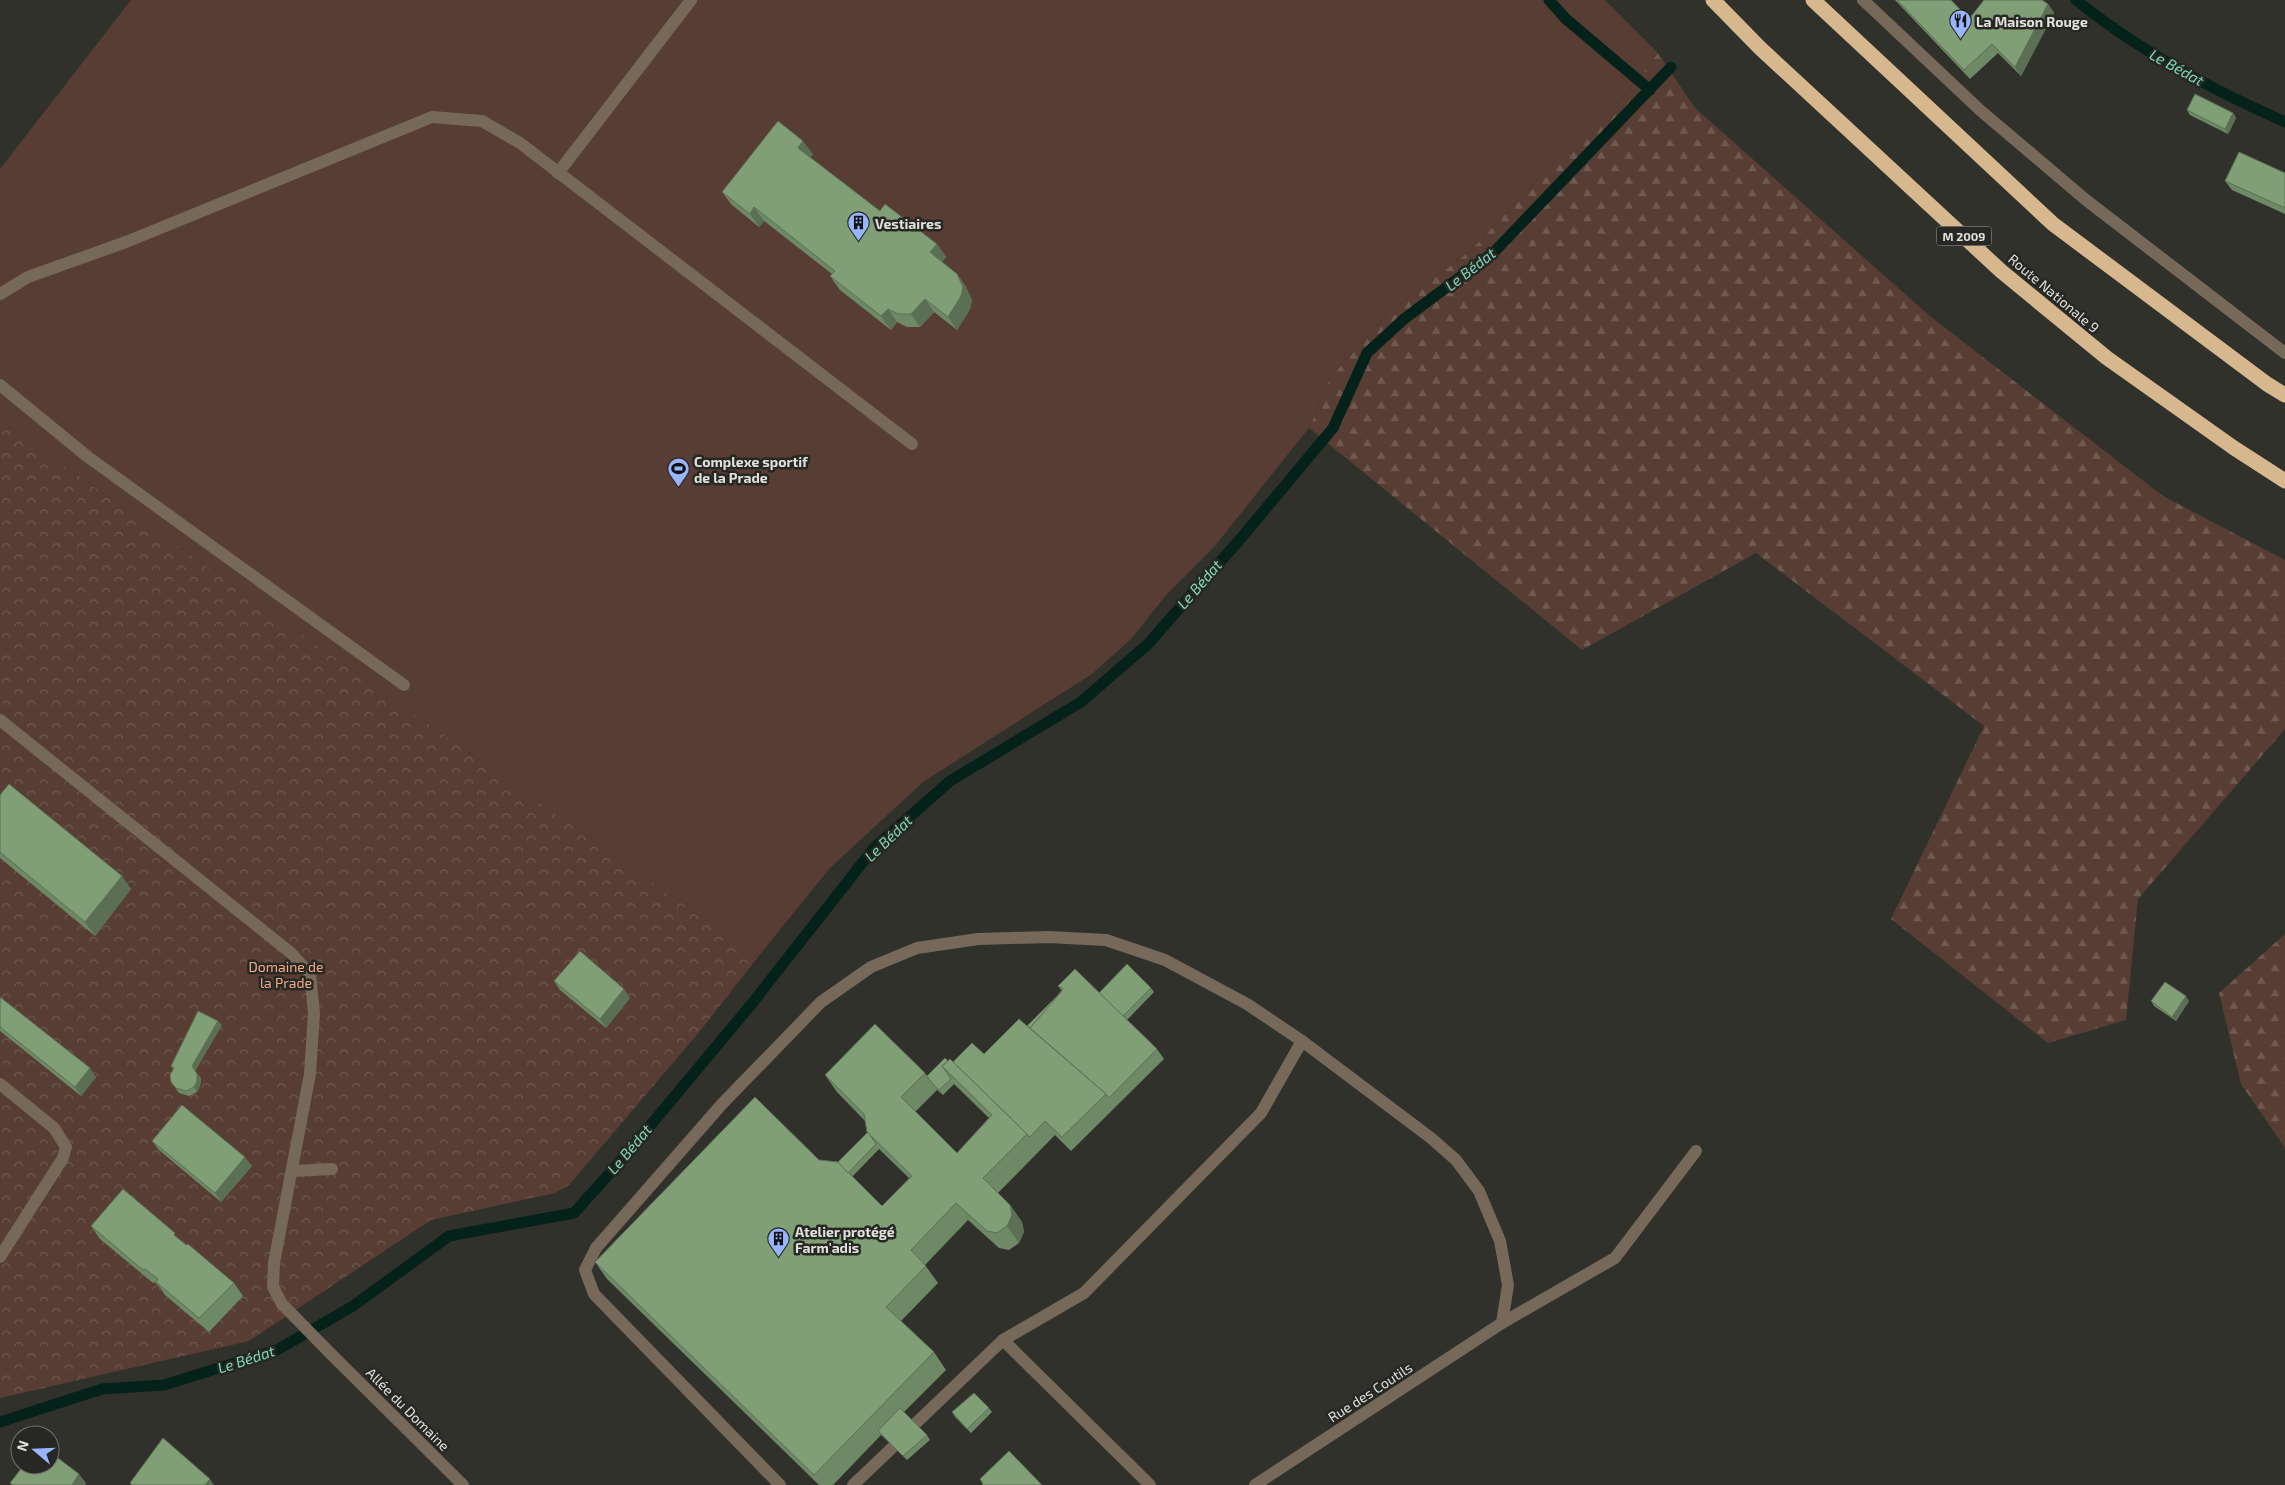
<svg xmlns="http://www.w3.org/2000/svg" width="2285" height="1485" viewBox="0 0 2285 1485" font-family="'Exo 2',sans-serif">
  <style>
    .forest { fill: url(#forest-firs) }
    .park { fill: url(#park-crowns) }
    .pitch { fill: #573d33 }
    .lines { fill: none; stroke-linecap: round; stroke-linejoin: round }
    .stream { stroke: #04221a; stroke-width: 11 }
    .lane { stroke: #766959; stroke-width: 12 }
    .street { stroke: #766959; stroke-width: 12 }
    .highway { stroke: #d7b78d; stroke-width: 15 }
    .wall { fill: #6e8966; fill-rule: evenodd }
    .shaded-wall { fill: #5a6f53 }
    .building { fill: #809f77; stroke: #5a6f53 }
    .labels { text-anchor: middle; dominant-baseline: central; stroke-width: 5; stroke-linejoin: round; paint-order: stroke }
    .shield { fill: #272723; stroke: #a8a8a5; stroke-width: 1 }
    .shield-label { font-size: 12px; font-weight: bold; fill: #e0e0dd }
    .poi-label { font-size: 14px; font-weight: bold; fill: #e0e0dd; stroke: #272723; text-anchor: start }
    .street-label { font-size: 14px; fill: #e0e0dd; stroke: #272723 }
    .park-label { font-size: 14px; fill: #f4a98c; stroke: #272723 }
    .water-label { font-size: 15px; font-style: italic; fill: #7fd9bc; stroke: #272723 }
  </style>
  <defs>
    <pattern id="forest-firs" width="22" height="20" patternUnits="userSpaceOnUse" patternTransform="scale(1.25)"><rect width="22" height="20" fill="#573d33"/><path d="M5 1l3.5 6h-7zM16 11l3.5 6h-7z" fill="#6f5950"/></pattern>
    <pattern id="park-crowns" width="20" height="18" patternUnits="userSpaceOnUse" patternTransform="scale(1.25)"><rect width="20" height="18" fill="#573d33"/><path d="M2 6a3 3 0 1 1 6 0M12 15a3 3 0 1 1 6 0" fill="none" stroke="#6f5950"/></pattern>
  </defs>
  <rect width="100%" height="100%" fill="#31312c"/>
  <!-- forest -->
  <g class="forest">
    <path d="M1658,53L1695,108L1931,317L2163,496L2285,560V729L2138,899L2126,1020L2048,1043L1891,919L1984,726L1756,553L1582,650L1309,428L1330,378L1387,314L1471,250L1565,151L1626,94Z"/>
    <path d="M2285,934V1148L2241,1084L2219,993Z"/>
  </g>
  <!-- park -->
  <path class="park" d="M0,420L758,957L700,1031L569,1185L555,1193L431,1220L249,1341L0,1398Z"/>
  <!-- pitch -->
  <path class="pitch" d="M131,0H1605L1658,53L1626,94L1565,151L1471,250L1387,314L1330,378L1309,428L1214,547L1167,594L1131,639L1092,674L923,782L829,869L758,957L0,420V169Z"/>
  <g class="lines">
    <!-- stream -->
    <g class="stream">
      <path d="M1549,0L1566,19L1650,90"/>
      <path d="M2076,0C2139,51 2211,89 2285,122"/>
      <path d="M0,1422L102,1389L164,1385L277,1350L353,1306L449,1236L574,1213L619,1163L750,1006L874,848L950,781L1081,702L1148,644L1242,537L1333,428L1367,353L1404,319L1495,251L1671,67"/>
    </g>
    <!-- lane -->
    <g class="lane">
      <path d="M1863,0L1981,111L2086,200L2285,353"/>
      <path d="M558,173L691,0"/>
      <path d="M0,294L28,277L126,242L432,117L482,121L520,143L912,444"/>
      <path d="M0,385L88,457L404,685"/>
      <path d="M0,720L291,953L310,974L314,1013L310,1074L274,1263L273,1287L282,1304L332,1355"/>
      <path d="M0,1084L54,1128L66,1147L63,1158L0,1257"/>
      <path d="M293,1171L332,1169"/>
      <path d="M915,1424L1003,1340"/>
      <path d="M780,1485L594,1294L585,1270L596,1248L722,1104L821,1002L871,967L917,948L978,939L1048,937L1106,940L1165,960L1247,1004L1302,1041"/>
      <path d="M853,1485L893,1447"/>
      <path d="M1150,1485L1003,1340L1084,1293L1261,1113L1302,1041L1431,1138L1456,1160L1479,1191L1500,1241L1508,1285L1502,1323"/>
    </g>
    <!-- street -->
    <g class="street">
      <path d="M332,1355L463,1485"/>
      <path d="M1255,1485L1502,1323L1615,1258L1696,1151"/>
    </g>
    <!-- highway -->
    <g class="highway">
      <path d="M1713,0L1760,48L2001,271L2107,358L2234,448L2285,481"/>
      <path d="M1813,0L2053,224L2267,384L2285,395"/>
    </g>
  </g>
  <!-- wall -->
  <g class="wall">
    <path d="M1895,0H1951L1969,19L2048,4L2054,13L2021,76L1998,53L1970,79Z"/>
    <path d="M2187,110L2233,113L2236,118L2228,134L2190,115Z"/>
    <path d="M813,154L810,157L880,211L937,244L946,257L942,262L957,274L966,287L972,300L970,309L957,330L934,312L920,327H907L897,322L891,330L840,290L830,276L832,274L764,221L759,227L732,205L722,192Z"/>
    <path d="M2285,173V214L2232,190L2225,181Z"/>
    <path d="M0,795L131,889L95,936L0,858Z"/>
    <path d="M554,981L630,998L606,1028L560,990Z"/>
    <path d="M1058,986L1099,993L1151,988L1154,992L1127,1020L1157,1049L1164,1059L1071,1151L1055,1135L998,1193L1010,1205L1022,1222L1024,1232L1019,1243L1009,1250L999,1248L968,1220L925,1265L938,1283L901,1321L934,1352L946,1370L904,1412L927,1435L930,1440L907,1460L881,1435L833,1485H819L607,1279L595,1262L819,1160L838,1162L868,1132L865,1121L837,1092L825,1075L925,1073L927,1076L948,1061L953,1062L984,1054L1027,1026L1062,991ZM954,1084L989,1118L957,1153L915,1112L937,1090L935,1088L943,1095ZM879,1149L909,1178L882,1206L852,1177Z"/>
    <path d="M0,997L96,1077L81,1096L0,1031Z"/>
    <path d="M2151,1001H2189L2176,1021L2154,1006Z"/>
    <path d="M222,1025L195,1071L201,1078L200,1086L197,1092L189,1096L179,1093L171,1082L173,1069L171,1066Z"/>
    <path d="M152,1141L252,1166L221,1202L159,1150Z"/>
    <path d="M91,1226L180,1240L234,1283L243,1296L209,1332L165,1295L159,1286L154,1282L153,1283L100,1239Z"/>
    <path d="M989,1408L992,1412L971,1433L955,1417L952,1412Z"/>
  </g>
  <!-- shaded-wall -->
  <g class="shaded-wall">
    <path d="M2048,4L2054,13L2021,76L2015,67Z"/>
    <path d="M2233,113L2236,118L2228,134L2225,129Z"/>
    <path d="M803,141L813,154L807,161L798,148Z"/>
    <path d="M754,207L764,221L759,227L750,214Z"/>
    <path d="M937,244L946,257L939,265L930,252Z"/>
    <path d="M957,274L966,287L972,300L970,309L957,330L948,317Z"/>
    <path d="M925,299L934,312L920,327L911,314Z"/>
    <path d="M888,309L897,322L891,330L881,316Z"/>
    <path d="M122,876L131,889L95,936L85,922Z"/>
    <path d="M624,989L630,998L606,1028L600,1019Z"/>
    <path d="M2186,996L2189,1001L2176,1021L2172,1017Z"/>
    <path d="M218,1021L222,1025L195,1071L192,1066Z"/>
    <path d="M90,1068L96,1077L81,1096L75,1087Z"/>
    <path d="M197,1074L201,1078L200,1086L197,1092L194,1087Z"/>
    <path d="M245,1157L252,1166L221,1202L215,1193Z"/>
    <path d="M1010,1205L1022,1222L1024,1232L1019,1243L1007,1226Z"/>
    <path d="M79,1474L86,1483L85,1485H72Z"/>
    <path d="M210,1479L214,1485H205Z"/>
  </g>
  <!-- building -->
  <g class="building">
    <path d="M1897,0H1951L1969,19L1984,0H2042L2048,4L2015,67L1992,44L1964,70Z"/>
    <path d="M2195,94L2233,113L2225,129L2187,110Z"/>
    <path d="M778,121L803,141L798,148L880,211L885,204L937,244L930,252L957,274L963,287L961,296L948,317L925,299L911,314H898L888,309L881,316L830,276L835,271L754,207L750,214L722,192Z"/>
    <path d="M2239,152L2285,173V208L2225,181Z"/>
    <path d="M9,784L122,876L85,922L0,852V795Z"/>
    <path d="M580,951L624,989L600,1019L554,981Z"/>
    <path d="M1127,964L1151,988L1123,1016L1099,993Z"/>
    <path d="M1075,969L1157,1049L1109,1098L1106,1094L1030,1028L1063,989L1058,986Z"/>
    <path d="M2165,982L2186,996L2172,1017L2151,1001Z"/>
    <path d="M1062,991L1030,1028L1027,1026Z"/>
    <path d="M0,997L90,1068L75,1087L0,1027Z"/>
    <path d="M198,1011L218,1021L192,1066L197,1074V1081L194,1087L186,1091L176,1088L171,1082L170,1075L174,1068L171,1066Z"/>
    <path d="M1019,1019L1106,1094L1062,1137L1045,1121L1030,1137L1027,1134L953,1062L972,1043L984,1054Z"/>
    <path d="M875,1024L925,1073L901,1097L957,1153L992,1115L942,1066L950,1059L1027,1134L983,1178L1010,1205L1012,1215L1007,1226L997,1233L987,1231L956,1203L911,1250L926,1266L886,1307L934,1352L814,1475L595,1262L755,1097L819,1160L838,1162L882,1206L912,1176L867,1132L864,1114L825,1075Z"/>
    <path d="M945,1058L948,1061L942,1066L951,1079L939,1090L932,1083L927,1076Z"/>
    <path d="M182,1105L245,1157L215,1193L152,1141Z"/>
    <path d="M868,1132L876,1144L848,1173L838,1162Z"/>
    <path d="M123,1189L175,1233L174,1235L186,1245L188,1244L234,1283L199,1318L156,1282L158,1279L145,1269L143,1270L91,1226Z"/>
    <path d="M974,1393L989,1408L967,1429L952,1412Z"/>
    <path d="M900,1408L927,1435L903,1456L878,1431Z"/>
    <path d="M163,1438L210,1479L205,1485H132L130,1483Z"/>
    <path d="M1009,1451L1042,1485H982L983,1484L980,1479Z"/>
    <path d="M50,1452L79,1474L72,1485H13L10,1483L24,1465H50Z"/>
  </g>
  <!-- icons -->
  <defs>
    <symbol id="restaurant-pin" viewBox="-11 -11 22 30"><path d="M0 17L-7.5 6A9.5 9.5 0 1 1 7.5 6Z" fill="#99b5fd" stroke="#272723"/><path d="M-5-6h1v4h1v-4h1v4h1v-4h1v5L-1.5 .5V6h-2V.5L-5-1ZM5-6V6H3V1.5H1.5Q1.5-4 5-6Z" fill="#111"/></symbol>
    <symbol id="building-pin" viewBox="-11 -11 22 30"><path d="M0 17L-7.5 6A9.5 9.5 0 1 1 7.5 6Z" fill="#99b5fd" stroke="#272723"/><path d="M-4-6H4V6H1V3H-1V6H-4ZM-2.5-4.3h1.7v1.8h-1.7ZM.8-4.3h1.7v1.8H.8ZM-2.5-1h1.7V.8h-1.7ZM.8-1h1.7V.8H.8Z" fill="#111"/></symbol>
    <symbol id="stadium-pin" viewBox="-11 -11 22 30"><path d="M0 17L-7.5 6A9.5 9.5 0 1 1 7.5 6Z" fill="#99b5fd" stroke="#272723"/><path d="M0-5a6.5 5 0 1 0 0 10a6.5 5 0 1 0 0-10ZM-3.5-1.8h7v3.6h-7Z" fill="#111"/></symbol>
  </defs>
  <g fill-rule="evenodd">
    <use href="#restaurant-pin" x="1948" y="8" width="25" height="34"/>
    <use href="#building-pin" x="846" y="210" width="25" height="34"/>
    <use href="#stadium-pin" x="666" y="456" width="25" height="34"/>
    <use href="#building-pin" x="766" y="1226" width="25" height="34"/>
  </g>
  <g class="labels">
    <!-- shield labels -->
    <rect class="shield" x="1936.5" y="226.5" width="55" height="19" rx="4"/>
    <g class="shield-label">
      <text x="1964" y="236">M 2009</text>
    </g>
    <!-- poi labels -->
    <g class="poi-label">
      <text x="1976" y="21">La Maison Rouge</text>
      <text x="875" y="223">Vestiaires</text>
      <text x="694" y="461">Complexe sportif<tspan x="694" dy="16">de la Prade</tspan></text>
      <text x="795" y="1231">Atelier protégé<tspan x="795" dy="16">Farm'adis</tspan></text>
    </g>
    <!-- street labels -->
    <g class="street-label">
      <text transform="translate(2054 293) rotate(40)">Route Nationale 9</text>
      <text transform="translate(1370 1392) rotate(-33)">Rue des Coutils</text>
      <text transform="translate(408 1409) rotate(45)">Allée du Domaine</text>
    </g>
    <!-- park labels -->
    <g class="park-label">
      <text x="286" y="966">Domaine de<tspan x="286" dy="16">la Prade</tspan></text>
    </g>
    <!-- water labels -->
    <g class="water-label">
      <text transform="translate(2177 67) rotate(29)">Le Bédat</text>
      <text transform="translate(1470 269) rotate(-38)">Le Bédat</text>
      <text transform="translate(1199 584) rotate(-49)">Le Bédat</text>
      <text transform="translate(888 838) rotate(-44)">Le Bédat</text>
      <text transform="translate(629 1149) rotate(-50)">Le Bédat</text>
      <text transform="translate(246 1359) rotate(-18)">Le Bédat</text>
    </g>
  </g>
  <!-- north arrow -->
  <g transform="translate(35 1450) rotate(289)"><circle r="24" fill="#272723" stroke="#71716d"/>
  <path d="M0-4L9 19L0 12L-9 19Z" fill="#99b5fd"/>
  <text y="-8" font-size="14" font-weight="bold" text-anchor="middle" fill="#e0e0dd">N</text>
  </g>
</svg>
